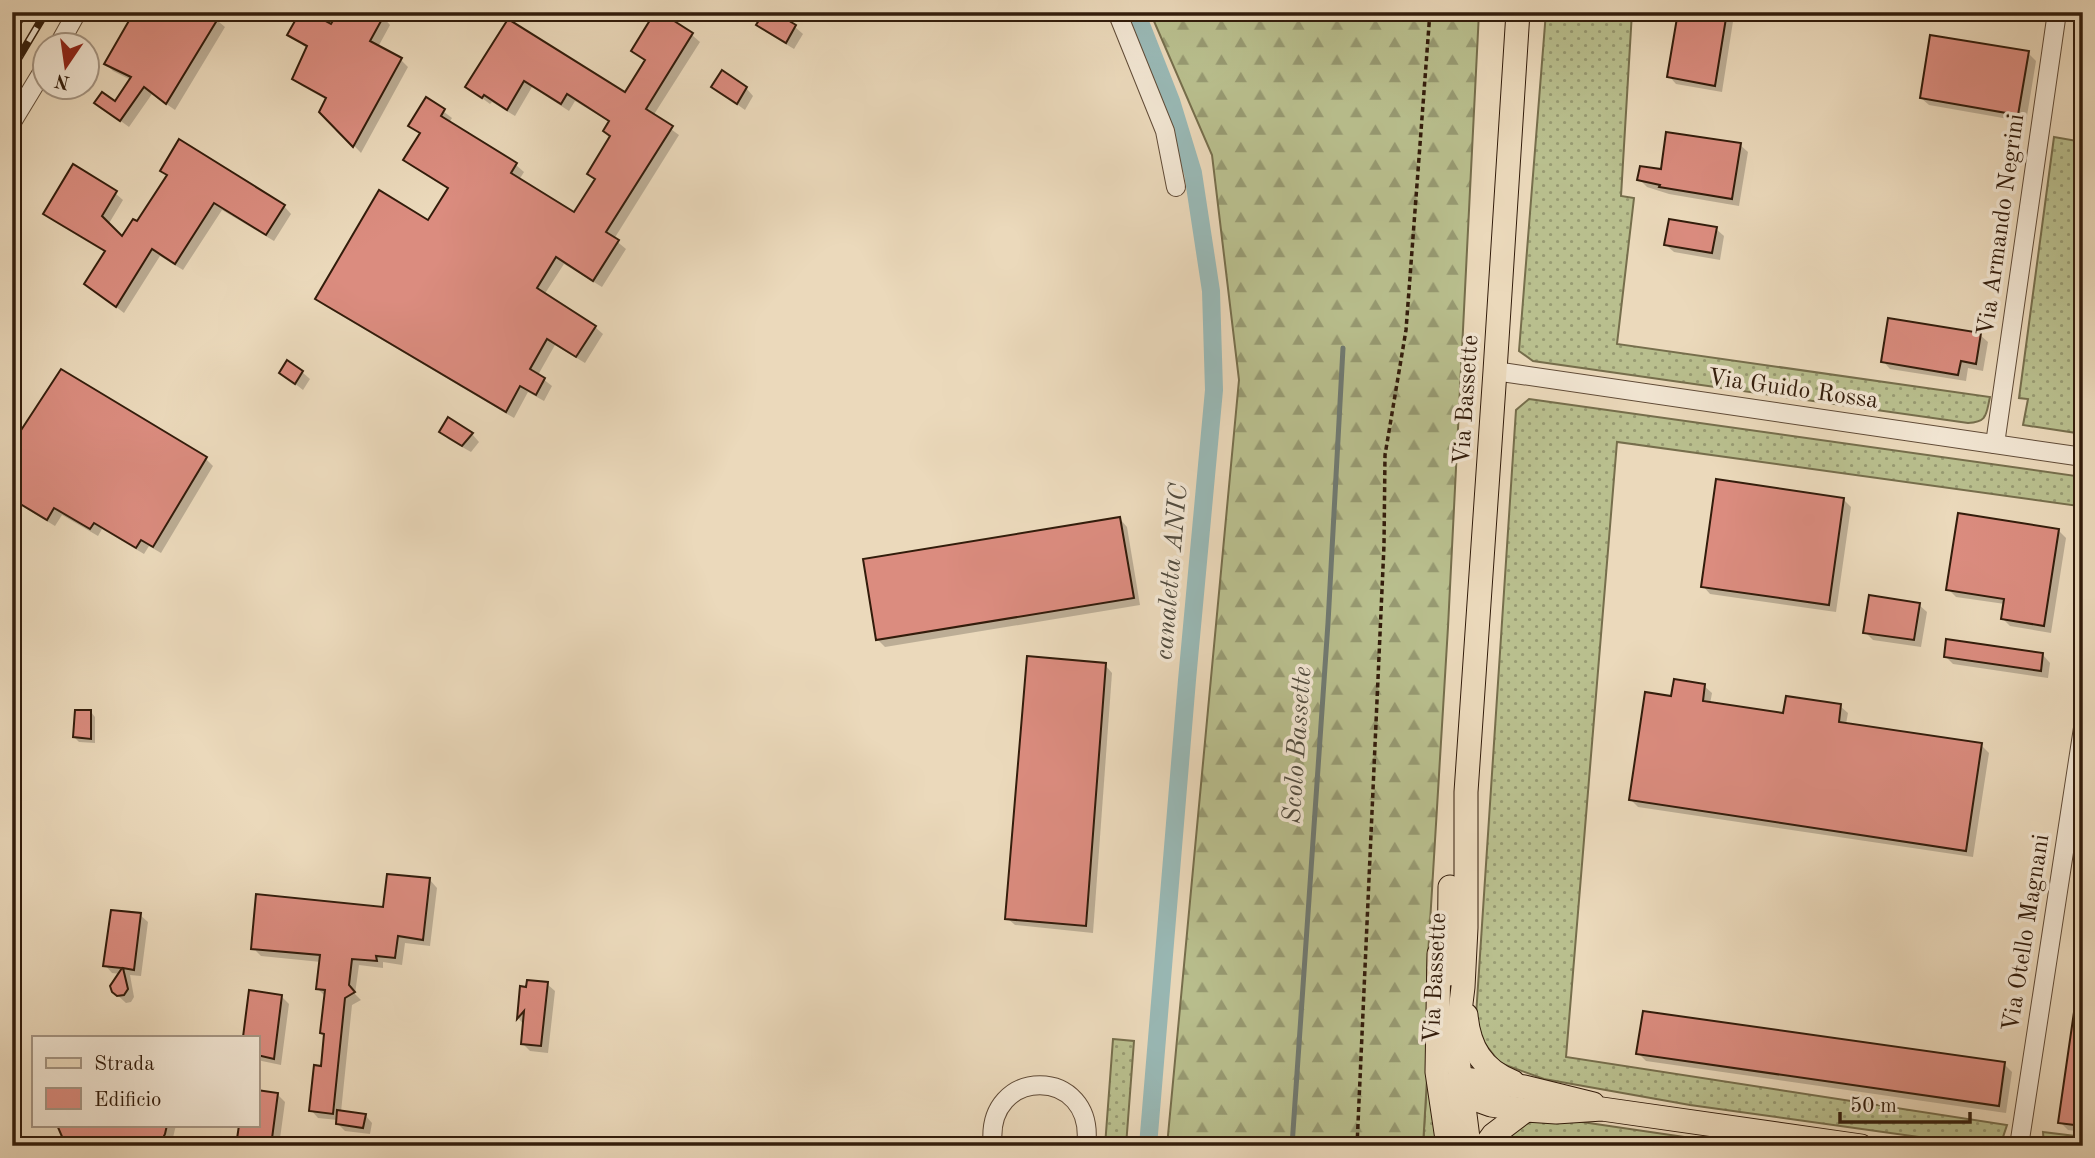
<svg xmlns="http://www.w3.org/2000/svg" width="2095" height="1158" viewBox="0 0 2095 1158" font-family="'Old Standard TT',serif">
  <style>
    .grass { fill: url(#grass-dots); stroke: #766e4c; stroke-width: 2 }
    .forest { fill: url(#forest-firs); stroke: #766e4c; stroke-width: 2 }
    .shadow { fill: #0003 }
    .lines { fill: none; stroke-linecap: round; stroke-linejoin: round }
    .stream { stroke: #707a72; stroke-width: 5 }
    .canal { stroke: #99b9b6; stroke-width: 18 }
    .building { fill: #db8c7f; stroke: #321c0b; stroke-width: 2 }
    .minor-casing { stroke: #604b37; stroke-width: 20 }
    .major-casing { stroke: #321c0b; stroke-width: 25 }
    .path { stroke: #321c0b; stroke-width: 3.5; stroke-dasharray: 5 3.5; stroke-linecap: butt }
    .minor { stroke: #f2e6d3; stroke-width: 18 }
    .major { stroke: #ebd9bb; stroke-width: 23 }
    .rail-casing { stroke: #321c0b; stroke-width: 8 }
    .rail { stroke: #f2e6d3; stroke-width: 5; stroke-dasharray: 16; stroke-linecap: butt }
    .labels { text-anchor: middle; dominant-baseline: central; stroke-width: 7; stroke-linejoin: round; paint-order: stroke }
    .street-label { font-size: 24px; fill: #321c0b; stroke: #f2e6d3 }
    .water-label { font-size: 26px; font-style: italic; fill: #514b3e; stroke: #f2e6d3 }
  </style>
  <defs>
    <pattern id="grass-dots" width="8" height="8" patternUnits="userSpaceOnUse" patternTransform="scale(1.75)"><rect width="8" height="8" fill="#b9bf8e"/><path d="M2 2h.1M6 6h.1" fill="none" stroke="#979a72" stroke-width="1.8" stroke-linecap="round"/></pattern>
    <pattern id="forest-firs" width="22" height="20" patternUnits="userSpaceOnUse" patternTransform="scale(1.75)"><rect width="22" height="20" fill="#b9bf8e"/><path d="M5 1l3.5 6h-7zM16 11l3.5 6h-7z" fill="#979a72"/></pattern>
  </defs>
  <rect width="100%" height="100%" fill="#ebd9bb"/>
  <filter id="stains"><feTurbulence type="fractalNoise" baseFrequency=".00286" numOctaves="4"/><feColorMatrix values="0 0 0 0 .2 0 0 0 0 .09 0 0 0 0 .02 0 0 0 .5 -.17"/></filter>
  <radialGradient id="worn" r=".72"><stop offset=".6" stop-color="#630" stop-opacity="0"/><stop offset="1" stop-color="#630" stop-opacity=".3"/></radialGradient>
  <!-- grass -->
  <g class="grass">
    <path d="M1546,12H1632L1621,196L1634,198L1617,344L1990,397C1986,414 1988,422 1968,423L1533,361L1519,351Z"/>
    <path d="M2054,137L2083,142V434L2023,425L2028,399L2019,398Z"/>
    <path d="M1529,399L2083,477V545L2075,544L2079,506L1617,442L1566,1057L2007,1125L2000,1146H1983L1690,1105L1544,1079L1500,1063L1475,1031L1516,410Z"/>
    <path d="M1113,1039L1134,1041L1126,1146H1105Z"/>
    <path d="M1428,1062L1440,1146H1423Z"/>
    <path d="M1530,1122H1582L1746,1146H1498L1509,1131Z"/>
    <path d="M2043,1132L2083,1137V1146H2044Z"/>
  </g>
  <!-- forest -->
  <path class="forest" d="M1150,12H1479L1448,627L1427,972L1428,1062L1423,1146H1167L1239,380L1212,155Z"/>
  <!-- shadow -->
  <g class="shadow">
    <path d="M207,12L225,27L175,110L152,94L129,127L96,103H116L131,80L113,71L106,64Z"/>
    <path d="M657,12L692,35L700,42L653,116L679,135L614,239L626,249L602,287L564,264L544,295L595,327L603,334L585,363L555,345L538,375L552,386L544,401L528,392L514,418L325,306L318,299L428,223L449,190L413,167L405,160L421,135L410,126L427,99L452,118L449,123L516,165L524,172L519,180L575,215L596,181L589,174L611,137L610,122L575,101L569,111L532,87L515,116L492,102L490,104L467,87L508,21L625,95L646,61L633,50Z"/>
    <path d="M771,12L795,27L803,34L794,49L766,32L758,24Z"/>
    <path d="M1680,12H1731L1734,15L1722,92L1676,84L1669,76Z"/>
    <path d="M383,17L390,25L378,47L401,60L408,67L361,153L321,111L327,100L302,86L294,79L308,49L289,35Z"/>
    <path d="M2028,53L2036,61L2026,122L1929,105L1921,98Z"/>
    <path d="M713,87L746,88L753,96L745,110Z"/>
    <path d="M1740,145L1748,152L1739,206L1669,194L1647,187L1639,179Z"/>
    <path d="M162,170L284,206L291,214L274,241L222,210L183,270L160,256L124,313L86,284L106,253L53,221L45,213L115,193L123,200L108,225L122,238L138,224L168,177Z"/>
    <path d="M1716,229L1724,236L1720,260L1674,252L1666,245Z"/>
    <path d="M1980,335L1988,342L1983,371L1968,368L1966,381L1890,369L1883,361Z"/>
    <path d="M62,371L206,459L213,466L161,553L149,546L144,554L102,529L98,536L62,515L55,526L12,500V447Z"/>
    <path d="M302,372L310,379L303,390L281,373Z"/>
    <path d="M441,431L472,434L479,442L471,452L448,439Z"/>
    <path d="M1843,499L1851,507L1836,612L1710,594L1703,586Z"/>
    <path d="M1120,519L1127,527L1140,605L885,647L877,639Z"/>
    <path d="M2058,530L2066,538L2051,633L2010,626L2003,619L2005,604L1956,597L1948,589Z"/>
    <path d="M1919,605L1927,612L1921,647L1873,640L1865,632Z"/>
    <path d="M2043,655L2050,663L2048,678L1953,664L1945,656Z"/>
    <path d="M1105,665L1112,673L1093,933L1015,925L1007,918Z"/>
    <path d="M1704,686L1712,693L1710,704L1785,715L1840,706L1848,713L1846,724L1981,745L1989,753L1973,857L1638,807L1630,799L1673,698Z"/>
    <path d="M91,712L95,717V743L79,742L74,737Z"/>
    <path d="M430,880L437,888L430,946L405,943L402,965L383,962V968L359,965L355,994L361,1000L352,1005L341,1112L365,1115L372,1123L370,1134L345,1131L338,1124V1120L318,1118L311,1110L322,1068L325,1036L322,1033L326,997L318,989L321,962L261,956L253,948L384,909Z"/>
    <path d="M140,915L148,922L141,976L130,975L134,997L131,1002L126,1003L113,991L120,974L112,973L105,965Z"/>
    <path d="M547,984L555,991L548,1053L530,1051L522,1043L524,1025L519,1019L522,988Z"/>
    <path d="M250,992L281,996L289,1004L281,1065L257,1060V1037H245Z"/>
    <path d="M2083,1025V1132L2068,1130L2060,1122Z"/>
    <path d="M1638,1053L2004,1064L2012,1072L2006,1113L1646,1061Z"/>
    <path d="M277,1094L285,1102L279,1146H237L240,1125H257Z"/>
    <path d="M59,1125H176L171,1146H68Z"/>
  </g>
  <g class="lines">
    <!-- stream -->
    <path class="stream" d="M1292,1146L1328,623L1343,348"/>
    <!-- canal -->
    <path class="canal" d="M1136,12L1171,101L1193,173L1211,291L1214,390L1187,680L1148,1146"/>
  </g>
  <!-- building -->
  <g class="building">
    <path d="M134,12H222L166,104L144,87L120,121L94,103L102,92L115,101L131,77L104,64Z"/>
    <path d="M300,12H309L331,24L338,12H386L370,41L402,58L353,147L319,112L326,98L292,79L307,46L287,35Z"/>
    <path d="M655,12H660L693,33L646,109L673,126L606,232L619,240L593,281L556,257L537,288L596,326L576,357L547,339L530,369L545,378L536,395L520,386L506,412L315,299L379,190L428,220L448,188L403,160L420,133L408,126L426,97L445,109L441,116L517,163L511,173L574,212L595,179L587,174L610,136L603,131L609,121L567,94L561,104L524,81L507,110L484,95L482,98L465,87L508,19L625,92L645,60L631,51Z"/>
    <path d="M764,12H774L796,25L786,43L756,25Z"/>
    <path d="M1678,12H1727L1715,86L1667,77Z"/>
    <path d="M1930,35L2029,51L2018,115L1920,98Z"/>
    <path d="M722,70L747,87L737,104L711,87Z"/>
    <path d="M1666,132L1741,143L1732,199L1659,187L1660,185L1637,180L1640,166L1661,169Z"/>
    <path d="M179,139L285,205L266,235L214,203L175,264L152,249L116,307L84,284L105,251L43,214L73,164L117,191L102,216L122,236L133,219L137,221L167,175L160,171Z"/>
    <path d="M1669,219L1717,227L1712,253L1664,245Z"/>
    <path d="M1888,318L1981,333L1976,364L1961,361L1958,375L1881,362Z"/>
    <path d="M287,360L303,371L295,384L279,373Z"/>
    <path d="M61,369L207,457L153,547L141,540L136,548L94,523L90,529L54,508L47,520L12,499V444Z"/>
    <path d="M448,417L473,433L462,446L439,432Z"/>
    <path d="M1716,479L1844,498L1829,605L1701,587Z"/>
    <path d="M1958,513L2059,529L2044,626L2001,619L2004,599L1946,590Z"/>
    <path d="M1120,517L1134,598L876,640L863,559Z"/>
    <path d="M1869,595L1920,603L1914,640L1863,633Z"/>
    <path d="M1946,639L2043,653L2041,671L1944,657Z"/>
    <path d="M1027,656L1106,663L1086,926L1005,919Z"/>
    <path d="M1674,679L1705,684L1703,701L1783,713L1786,696L1841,704L1839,722L1982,743L1966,851L1629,800L1645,692L1671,696Z"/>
    <path d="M75,710H91V739L73,737Z"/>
    <path d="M387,874L430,878L423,940L398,936L395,958L376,956L377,961L352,959L349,985L355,992L345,998L333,1114L309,1111L314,1065L321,1066L324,1034L320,1033L325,990L316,989L320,955L251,949L256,894L383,907Z"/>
    <path d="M111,910L141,913L134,970L123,968L128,989L124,995L117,996L112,992L110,986L122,968L103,966Z"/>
    <path d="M527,980L548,982L541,1046L521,1044L524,1011L517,1019L520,986L526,987Z"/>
    <path d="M249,990L282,995L274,1059L257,1055V1037H243Z"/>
    <path d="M1643,1011L2005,1062L1999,1106L1636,1054Z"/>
    <path d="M2074,1012L2083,1013V1126L2058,1123Z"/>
    <path d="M257,1090L278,1093L271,1146H236L239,1125H257Z"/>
    <path d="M337,1110L366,1114L363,1128L336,1124Z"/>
    <path d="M57,1125H167L165,1134L159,1146H66Z"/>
  </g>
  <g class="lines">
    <defs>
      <g id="minor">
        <path d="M1117,12L1165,131L1176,187"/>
        <path d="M58,46L77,12"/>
        <path d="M12,122L46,66"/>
        <path d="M1495,371L2083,457"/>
        <path d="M1995,444L2057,12"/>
        <path d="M993,1146C983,1065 1097,1065 1086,1146"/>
        <path d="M2019,1146L2083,728"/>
      </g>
      <g id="major">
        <path d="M1439,954L1437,1072L1448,1146"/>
        <path d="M1449,974L1450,887"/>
        <path d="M1466,1015C1469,1047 1482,1070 1513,1082"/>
        <path d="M1454,1084L1466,1096L1491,1105L1526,1110L1556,1112L1602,1109L1861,1146"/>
        <path d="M1453,1091L1464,1079L1524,1087L1593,1104"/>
        <path d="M1469,1146L1456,1044L1463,987L1466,928V792L1495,371L1518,12"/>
        <path d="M1485,1146L1493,1135L1526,1110"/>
      </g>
    </defs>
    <!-- minor casing -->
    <use href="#minor" class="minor-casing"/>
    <!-- major casing -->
    <use href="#major" class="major-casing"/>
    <!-- path -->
    <path class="path" d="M1357,1146L1384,545L1385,455L1406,330L1430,12"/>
    <!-- minor -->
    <use href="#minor" class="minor"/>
    <!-- major -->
    <use href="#major" class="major"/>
    <defs>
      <g id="rail">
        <path d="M12,33L24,12"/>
        <path d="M12,69L46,12"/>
      </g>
    </defs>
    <!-- rail casing -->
    <use href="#rail" class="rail-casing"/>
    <!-- rail -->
    <use href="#rail" class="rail"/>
  </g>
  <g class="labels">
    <!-- street labels -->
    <g class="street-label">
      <text transform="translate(2002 225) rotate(-82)">Via Armando Negrini</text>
      <text transform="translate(1793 390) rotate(8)">Via Guido Rossa</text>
      <text transform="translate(1467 400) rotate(-86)">Via Bassette</text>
      <text transform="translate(2027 933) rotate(-81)">Via Otello Magnani</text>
      <text transform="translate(1436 978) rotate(-87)">Via Bassette</text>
    </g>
    <!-- water labels -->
    <g class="water-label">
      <text transform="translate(1172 572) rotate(-85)">canaletta ANIC</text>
      <text transform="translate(1298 745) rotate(-86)">Scolo Bassette</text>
    </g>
  </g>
  <!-- margin -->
  <rect width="2095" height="1158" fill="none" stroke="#ebd9bb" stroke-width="42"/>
  <rect x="14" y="14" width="2067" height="1130" fill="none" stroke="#321c0b" stroke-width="3.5"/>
  <rect x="21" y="21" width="2053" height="1116" fill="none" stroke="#321c0b" stroke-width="2"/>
  <!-- legend -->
  <rect x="32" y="1036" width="228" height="91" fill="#f2e6d3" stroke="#a59583" stroke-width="2"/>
  <rect x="46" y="1058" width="35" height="10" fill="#ebd9bb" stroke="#a59583" stroke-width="2"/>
  <text x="94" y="1070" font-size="21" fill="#321c0b">Strada</text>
  <rect x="46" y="1088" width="35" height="21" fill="#db8c7f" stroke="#a59583" stroke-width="2"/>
  <text x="94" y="1106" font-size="21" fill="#321c0b">Edificio</text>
  <!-- north arrow -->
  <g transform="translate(66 66) rotate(193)"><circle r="33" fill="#f2e6d3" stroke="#a59583" stroke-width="2"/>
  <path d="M0-5L12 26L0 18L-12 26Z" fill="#8f2418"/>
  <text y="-10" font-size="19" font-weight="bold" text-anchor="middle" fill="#321c0b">N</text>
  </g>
  <!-- scale -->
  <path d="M1840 1112v10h130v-10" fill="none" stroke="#321c0b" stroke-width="3.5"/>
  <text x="1850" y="1112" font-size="21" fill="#321c0b" stroke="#f2e6d3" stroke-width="5" paint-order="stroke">50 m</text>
  <rect width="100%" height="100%" filter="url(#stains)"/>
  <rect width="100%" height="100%" fill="url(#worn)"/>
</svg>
